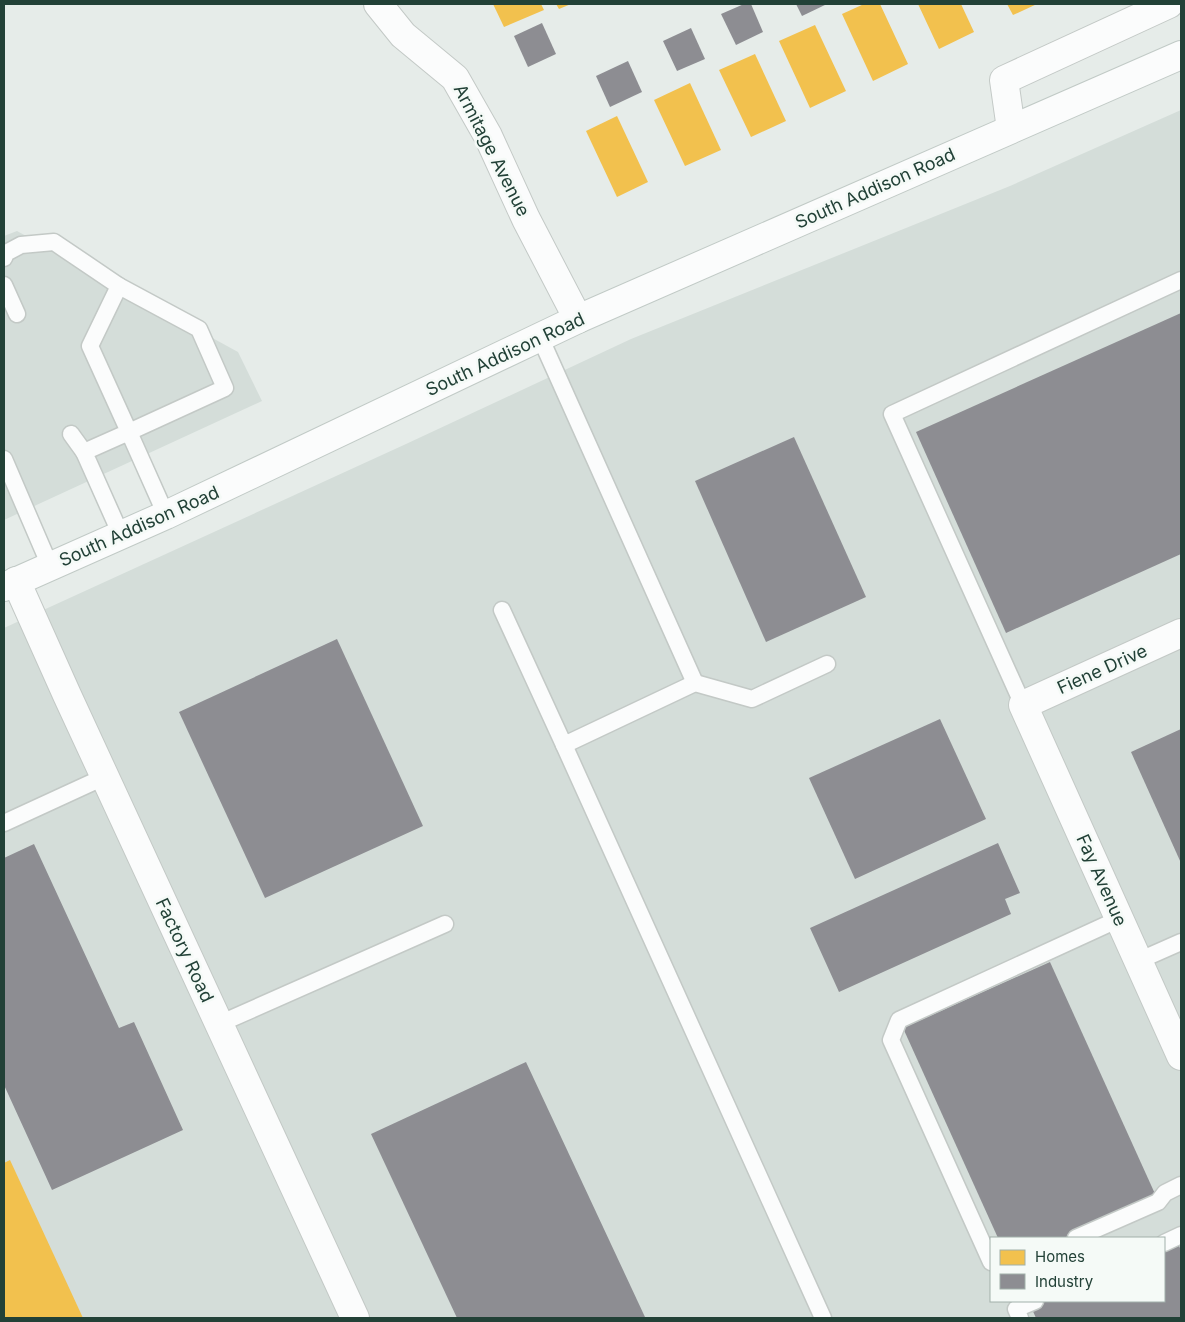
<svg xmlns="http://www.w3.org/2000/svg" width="1185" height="1322" viewBox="0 0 1185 1322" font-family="Inter,sans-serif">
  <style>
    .built { fill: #d4ddd9; fill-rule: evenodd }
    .homes { fill: #f2c14e }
    .industry { fill: #8d8d92 }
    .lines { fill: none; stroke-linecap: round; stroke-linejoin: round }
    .lane-casing { stroke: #c3c9c6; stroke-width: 19 }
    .street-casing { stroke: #c3c9c6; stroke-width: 30 }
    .secondary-casing { stroke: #c1cac6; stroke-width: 30 }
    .lane { stroke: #fbfcfc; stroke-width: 16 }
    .street { stroke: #fbfcfc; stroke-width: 28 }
    .secondary { stroke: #fbfcfc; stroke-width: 28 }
    .labels { text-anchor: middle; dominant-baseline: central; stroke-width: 5; stroke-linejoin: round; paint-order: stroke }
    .street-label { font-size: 18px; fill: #224137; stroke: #f5faf7 }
  </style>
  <rect width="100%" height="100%" fill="#e6ece9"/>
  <!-- built -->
  <g class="built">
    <path d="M1181,110V1318H4V628L406,444L631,339L1010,186ZM991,1238H1164V1301H991Z"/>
    <path d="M17,231L238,352L262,401L4,520V236Z"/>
  </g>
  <!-- homes -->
  <g class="homes">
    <path d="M493,4H541L544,10L504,27Z"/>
    <path d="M556,4H571L559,9Z"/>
    <path d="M864,4H880L908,64L873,81L842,14Z"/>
    <path d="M918,4H961L974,32L939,49Z"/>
    <path d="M1007,4H1037L1013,15Z"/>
    <path d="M815,25L846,91L810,108L779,41Z"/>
    <path d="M755,54L786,121L751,137L719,70Z"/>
    <path d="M690,83L721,150L685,166L654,100Z"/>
    <path d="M617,116L648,182L617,197L586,131Z"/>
    <path d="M10,1160L83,1318H4V1163Z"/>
  </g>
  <!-- industry -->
  <g class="industry">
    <path d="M744,4H751L763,32L736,45L721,14Z"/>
    <path d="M796,4H827L802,16Z"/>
    <path d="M542,23L556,54L528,67L514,36Z"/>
    <path d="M691,28L705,59L677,71L663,41Z"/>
    <path d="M628,61L642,92L610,107L596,76Z"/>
    <path d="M1181,313V554L1006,633L916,432Z"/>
    <path d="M794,437L866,597L766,642L695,481Z"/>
    <path d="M337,639L423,826L265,898L179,712Z"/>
    <path d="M940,719L986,819L855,879L809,778Z"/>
    <path d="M1181,729V863L1131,752Z"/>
    <path d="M998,843L1020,893L1005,899L1011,914L839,992L810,928Z"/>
    <path d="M34,844L119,1028L134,1022L183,1130L52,1190L4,1085V858Z"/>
    <path d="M1050,962L1156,1196L1064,1238H998L903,1028Z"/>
    <path d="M526,1062L645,1317L643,1318H457L371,1134Z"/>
    <path d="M1177,1240L1181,1251V1318H1036L1031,1307L1046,1301H1164V1246Z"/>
  </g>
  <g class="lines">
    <defs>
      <g id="lane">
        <path d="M4,258L6,253L21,245L54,242L119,286"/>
        <path d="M4,285L17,314"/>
        <path d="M540,337L695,683"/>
        <path d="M71,434L84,452"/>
        <path d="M4,459L50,566"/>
        <path d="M121,535L84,452L129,432L90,346L119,286L199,329L225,388L129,432L166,515"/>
        <path d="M502,610L564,745L695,683L752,699L827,664"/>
        <path d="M1023,705L892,414L1181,280"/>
        <path d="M564,745L823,1318"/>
        <path d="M4,823L104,777"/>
        <path d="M1138,961L1181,942"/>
        <path d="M219,1024L445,924"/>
        <path d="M1076,1238L1158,1202L1165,1193L1181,1185"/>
        <path d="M1164,1243L1181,1235"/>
        <path d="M991,1262L891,1040L899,1020L1119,919"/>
        <path d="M1020,1318L1016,1309L1035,1301"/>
      </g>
      <g id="street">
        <path d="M378,4L403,35L455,78L488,136L526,219L578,319"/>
        <path d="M1011,129L1004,80L1169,4"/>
        <path d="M16,581L67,695L355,1318"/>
        <path d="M1181,633L1023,705L1181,1056"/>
      </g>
      <path id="secondary" d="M4,587L166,515L578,319L1181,55"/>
    </defs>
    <!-- lane casing -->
    <use href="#lane" class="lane-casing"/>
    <!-- street casing -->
    <use href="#street" class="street-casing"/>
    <!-- secondary casing -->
    <use href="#secondary" class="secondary-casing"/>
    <!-- lane -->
    <use href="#lane" class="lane"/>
    <!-- street -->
    <use href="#street" class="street"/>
    <!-- secondary -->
    <use href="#secondary" class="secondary"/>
  </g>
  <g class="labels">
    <!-- street labels -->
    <g class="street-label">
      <text transform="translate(492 150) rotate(63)">Armitage Avenue</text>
      <text transform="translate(875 188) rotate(-24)">South Addison Road</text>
      <text transform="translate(505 354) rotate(-25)">South Addison Road</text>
      <text transform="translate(139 526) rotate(-24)">South Addison Road</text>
      <text transform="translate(1102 669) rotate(-24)">Fiene Drive</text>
      <text transform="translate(1102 880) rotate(66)">Fay Avenue</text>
      <text transform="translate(185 950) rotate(65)">Factory Road</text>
    </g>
  </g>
  <!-- border -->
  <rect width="1185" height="1322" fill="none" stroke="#224137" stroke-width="10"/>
  <!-- legend -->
  <rect x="990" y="1237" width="175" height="65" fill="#f5faf7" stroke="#a1b0aa"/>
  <rect x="1000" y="1250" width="25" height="15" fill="#f2c14e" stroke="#a1b0aa"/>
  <text x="1035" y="1262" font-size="15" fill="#224137">Homes</text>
  <rect x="1000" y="1274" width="25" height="15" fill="#8d8d92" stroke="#a1b0aa"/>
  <text x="1035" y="1287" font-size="15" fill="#224137">Industry</text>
</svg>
